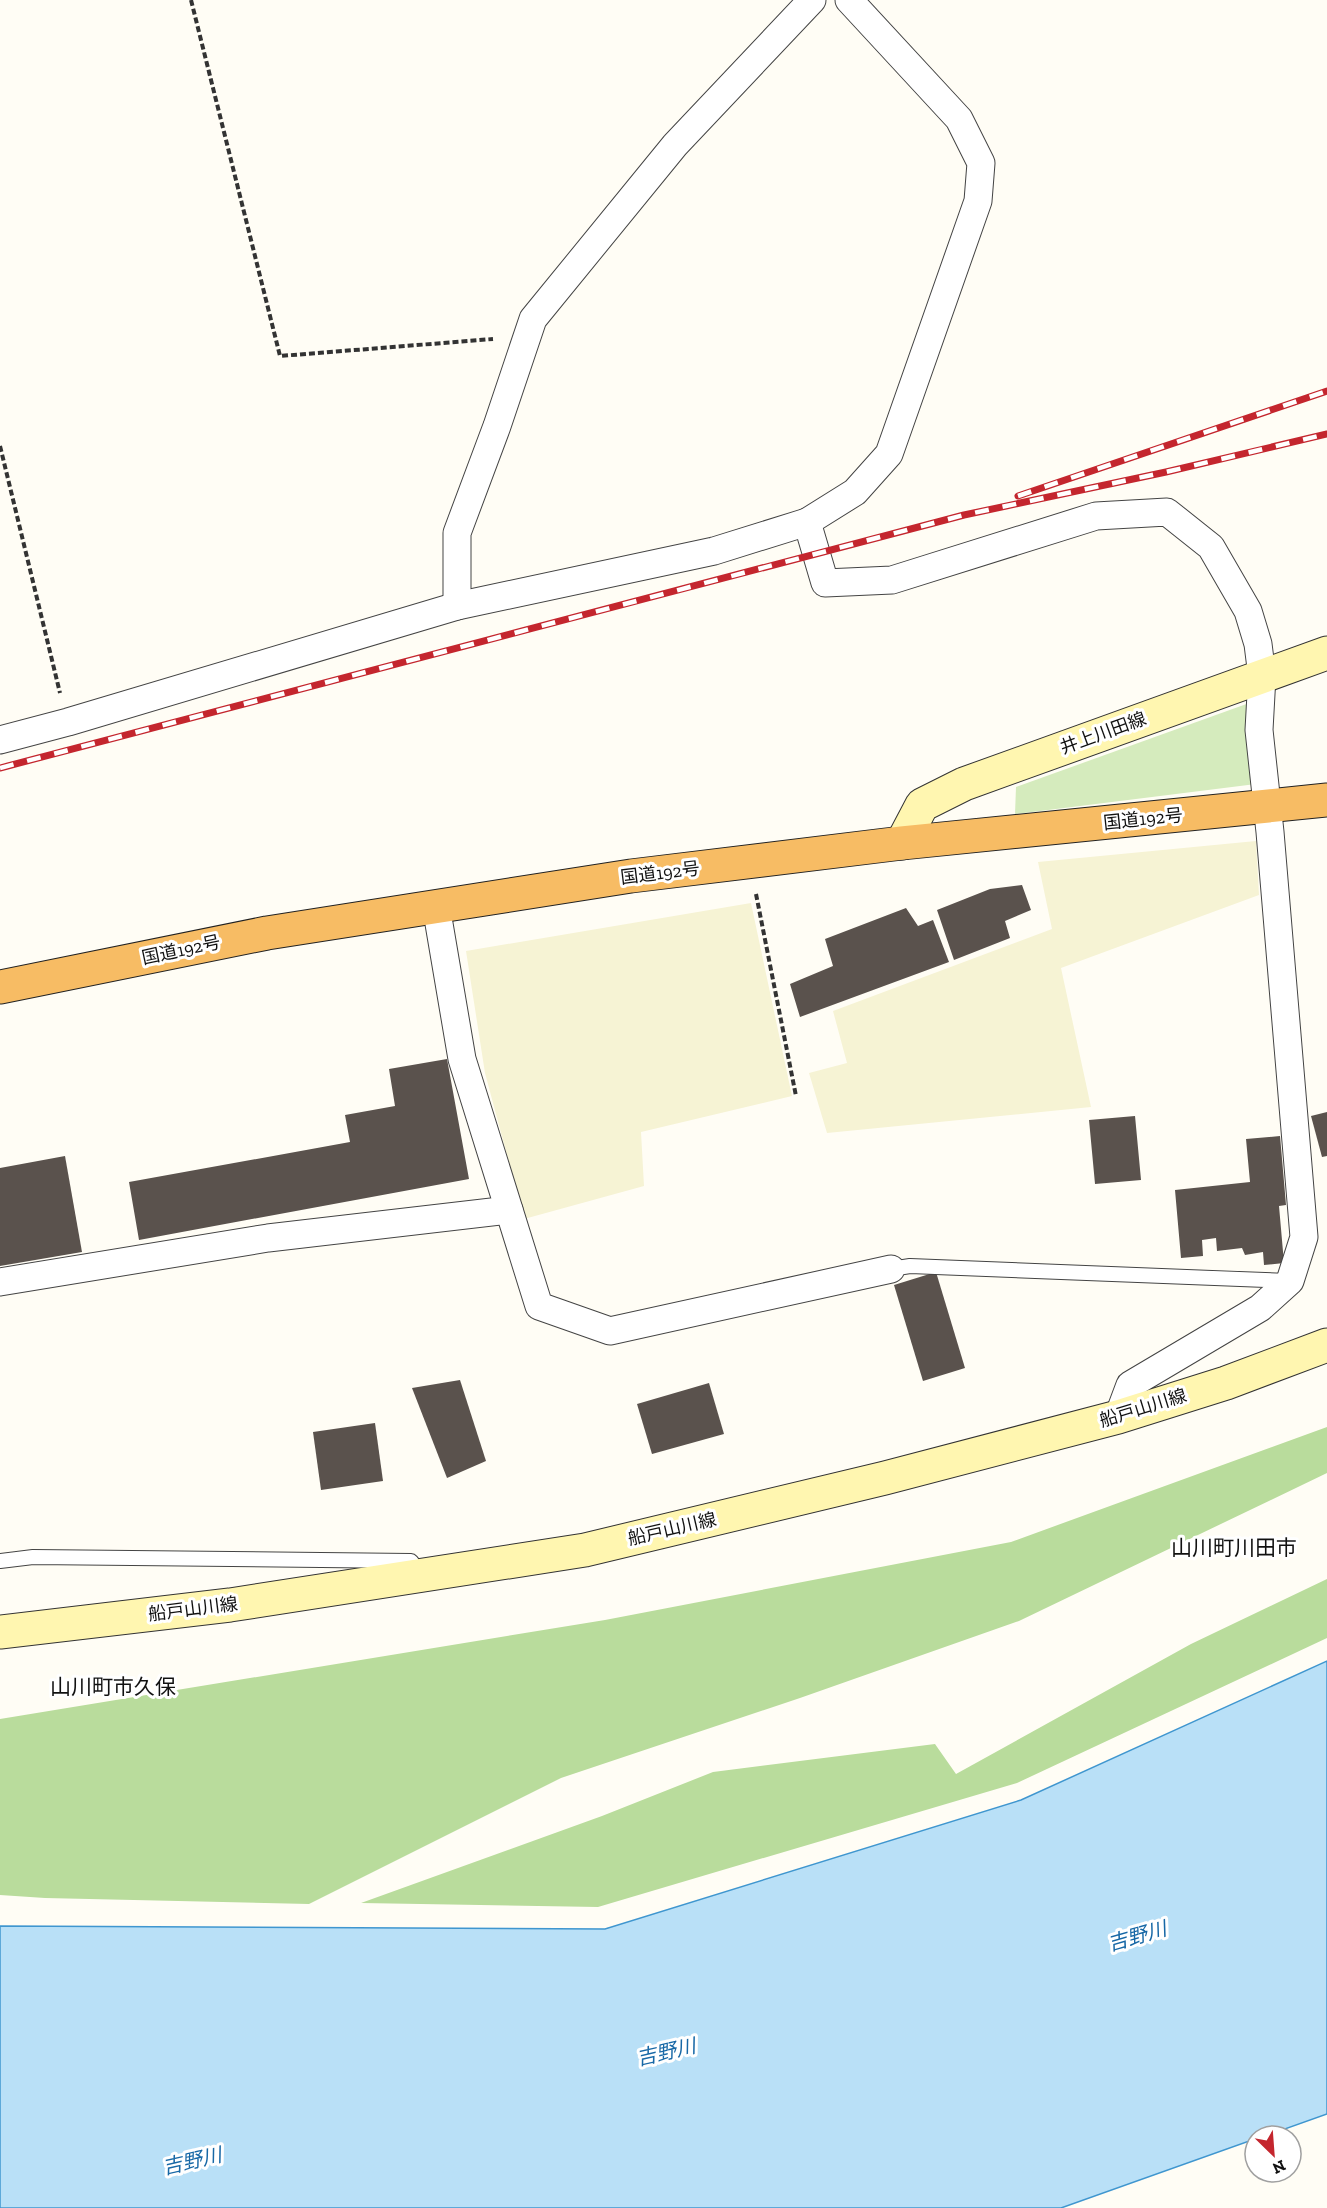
<svg xmlns="http://www.w3.org/2000/svg" width="1327" height="2208" viewBox="0 0 1327 2208" font-family="'Zilla Slab','Noto Sans JP',serif">
  <style>
    .farmland { fill: #f6f3d4 }
    .green { fill: #d5ebbd }
    .forest { fill: #b9dc9c }
    .water { fill: #b9e0f7; stroke: #3f96cf; stroke-width: 1.5 }
    .building { fill: #5a524d }
    .lines { fill: none; stroke-linecap: round; stroke-linejoin: round }
    .service-casing { stroke: #444; stroke-width: 16 }
    .minor-casing { stroke: #444; stroke-width: 29 }
    .secondary-casing { stroke: #333; stroke-width: 35 }
    .trunk-casing { stroke: #222; stroke-width: 35 }
    .path { stroke: #333; stroke-width: 4; stroke-dasharray: 6 3; stroke-linecap: butt }
    .service { stroke: #fff; stroke-width: 14 }
    .minor { stroke: #fff; stroke-width: 27 }
    .secondary { stroke: #fff6b0; stroke-width: 33 }
    .trunk { stroke: #f7bc64; stroke-width: 33 }
    .rail-casing { stroke: #c4262e; stroke-width: 7 }
    .rail { stroke: #fff; stroke-width: 4.5; stroke-dasharray: 14; stroke-linecap: butt }
    .labels { text-anchor: middle; dominant-baseline: central; stroke-width: 6; stroke-linejoin: round; paint-order: stroke }
    .street-label { font-size: 18px; fill: #111; stroke: #fff }
    .water-label { font-size: 20px; font-style: italic; fill: #1768a6; stroke: #fff }
    .quarter-label { font-size: 21px; fill: #111; stroke: #fff }
  </style>
  <rect width="100%" height="100%" fill="#fffdf5"/>
  <!-- farmland -->
  <g class="farmland">
    <path d="M1256,841L1259,895L1061,968L1091,1107L827,1133L809,1073L847,1063L833,1011L1052,929L1038,862Z"/>
    <path d="M751,903L792,1096L641,1132L644,1186L524,1219L485,1073L466,951Z"/>
  </g>
  <!-- green -->
  <path class="green" d="M1252,702L1256,784L1015,814L1016,787Z"/>
  <!-- forest -->
  <g class="forest">
    <path d="M1327,1427V1473L1019,1621L800,1698L561,1778L309,1904L45,1898L0,1895V1719L605,1620L1011,1542Z"/>
    <path d="M1327,1579V1638L1017,1783L598,1907L361,1903L602,1816L713,1772L935,1744L956,1774L1191,1644Z"/>
  </g>
  <!-- water -->
  <path class="water" d="M1327,1661V2114L1265,2136H1255V2139L1061,2208H0V1926L605,1929L1021,1800Z"/>
  <!-- building -->
  <g class="building">
    <path d="M1022,885L1031,910L1005,921L1010,938L954,960L937,910L990,889Z"/>
    <path d="M906,908L918,926L933,920L949,962L800,1017L790,984L833,966L825,939Z"/>
    <path d="M447,1059L469,1179L139,1240L129,1182L350,1142L345,1115L395,1106L389,1069Z"/>
    <path d="M1327,1112V1156L1322,1157L1311,1116Z"/>
    <path d="M1135,1116L1141,1180L1095,1184L1089,1120Z"/>
    <path d="M1280,1136L1286,1205L1279,1206L1284,1263L1264,1265L1263,1252L1245,1255L1242,1248L1217,1251L1216,1238L1202,1240L1203,1256L1181,1258L1175,1190L1250,1182L1246,1139Z"/>
    <path d="M65,1156L82,1252L0,1266V1168Z"/>
    <path d="M936,1272L965,1368L923,1381L894,1285Z"/>
    <path d="M460,1380L486,1461L447,1478L412,1388Z"/>
    <path d="M709,1383L724,1434L652,1454L637,1404Z"/>
    <path d="M375,1423L383,1481L321,1490L313,1432Z"/>
  </g>
  <g class="lines">
    <defs>
      <g id="service">
        <path d="M891,1269L910,1266L1288,1281"/>
        <path d="M0,1561L33,1557L411,1561L419,1571"/>
      </g>
      <g id="minor">
        <path d="M807,522L825,583L892,580L1096,516L1167,512L1211,547L1248,611L1258,644L1262,676L1259,730L1270,832L1304,1237L1290,1281L1260,1308L1130,1385L1118,1417"/>
        <path d="M457,606V533L497,426L533,319L675,145L812,0"/>
        <path d="M0,740L68,722L457,606L714,551L807,522L855,492L889,454L978,201L981,163L959,119L849,0"/>
        <path d="M436,906L462,1059L539,1306L610,1331L891,1269"/>
        <path d="M0,1282L268,1238L509,1210"/>
      </g>
      <g id="secondary">
        <path d="M902,843L922,805L964,784L1327,653"/>
        <path d="M0,1632L230,1605L585,1550L885,1478L1118,1417L1226,1383L1327,1345"/>
      </g>
      <path id="trunk" d="M0,987L267,933L631,876L902,843L1327,800"/>
    </defs>
    <!-- service casing -->
    <use href="#service" class="service-casing"/>
    <!-- minor casing -->
    <use href="#minor" class="minor-casing"/>
    <!-- secondary casing -->
    <use href="#secondary" class="secondary-casing"/>
    <!-- trunk casing -->
    <use href="#trunk" class="trunk-casing"/>
    <!-- path -->
    <g class="path">
      <path d="M191,0L280,356L493,339"/>
      <path d="M0,446L60,693"/>
      <path d="M756,894L796,1096"/>
    </g>
    <!-- service -->
    <use href="#service" class="service"/>
    <!-- minor -->
    <use href="#minor" class="minor"/>
    <!-- secondary -->
    <use href="#secondary" class="secondary"/>
    <!-- trunk -->
    <use href="#trunk" class="trunk"/>
    <defs>
      <g id="rail">
        <path d="M1018,496L1327,391"/>
        <path d="M0,768L964,515L1166,472L1327,434"/>
      </g>
    </defs>
    <!-- rail casing -->
    <use href="#rail" class="rail-casing"/>
    <!-- rail -->
    <use href="#rail" class="rail"/>
  </g>
  <g class="labels">
    <!-- street labels -->
    <g class="street-label">
      <text transform="translate(1103 733) rotate(-20)">井上川田線</text>
      <text transform="translate(1143 819) rotate(-6)">国道192号</text>
      <text transform="translate(660 873) rotate(-7)">国道192号</text>
      <text transform="translate(181 950) rotate(-12)">国道192号</text>
      <text transform="translate(1143 1408) rotate(-17)">船戸山川線</text>
      <text transform="translate(672 1529) rotate(-13)">船戸山川線</text>
      <text transform="translate(193 1609) rotate(-7)">船戸山川線</text>
    </g>
    <!-- water labels -->
    <g class="water-label">
      <text transform="translate(1137 1936) rotate(-16)">吉野川</text>
      <text transform="translate(666 2052) rotate(-13)">吉野川</text>
      <text transform="translate(192 2161) rotate(-13)">吉野川</text>
    </g>
    <!-- quarter labels -->
    <g class="quarter-label">
      <text x="1234" y="1547">山川町川田市</text>
      <text x="113" y="1686">山川町市久保</text>
    </g>
  </g>
  <!-- north arrow -->
  <g transform="translate(1273 2154) rotate(155)"><circle r="28" fill="#ffffff" stroke="#a0a0a0" stroke-width="1.5"/>
  <path d="M0-4.5L10 22L0 15L-10 22Z" fill="#c4262e"/>
  <text y="-9" font-size="16" font-weight="bold" text-anchor="middle" fill="#111111">N</text>
  </g>
</svg>
